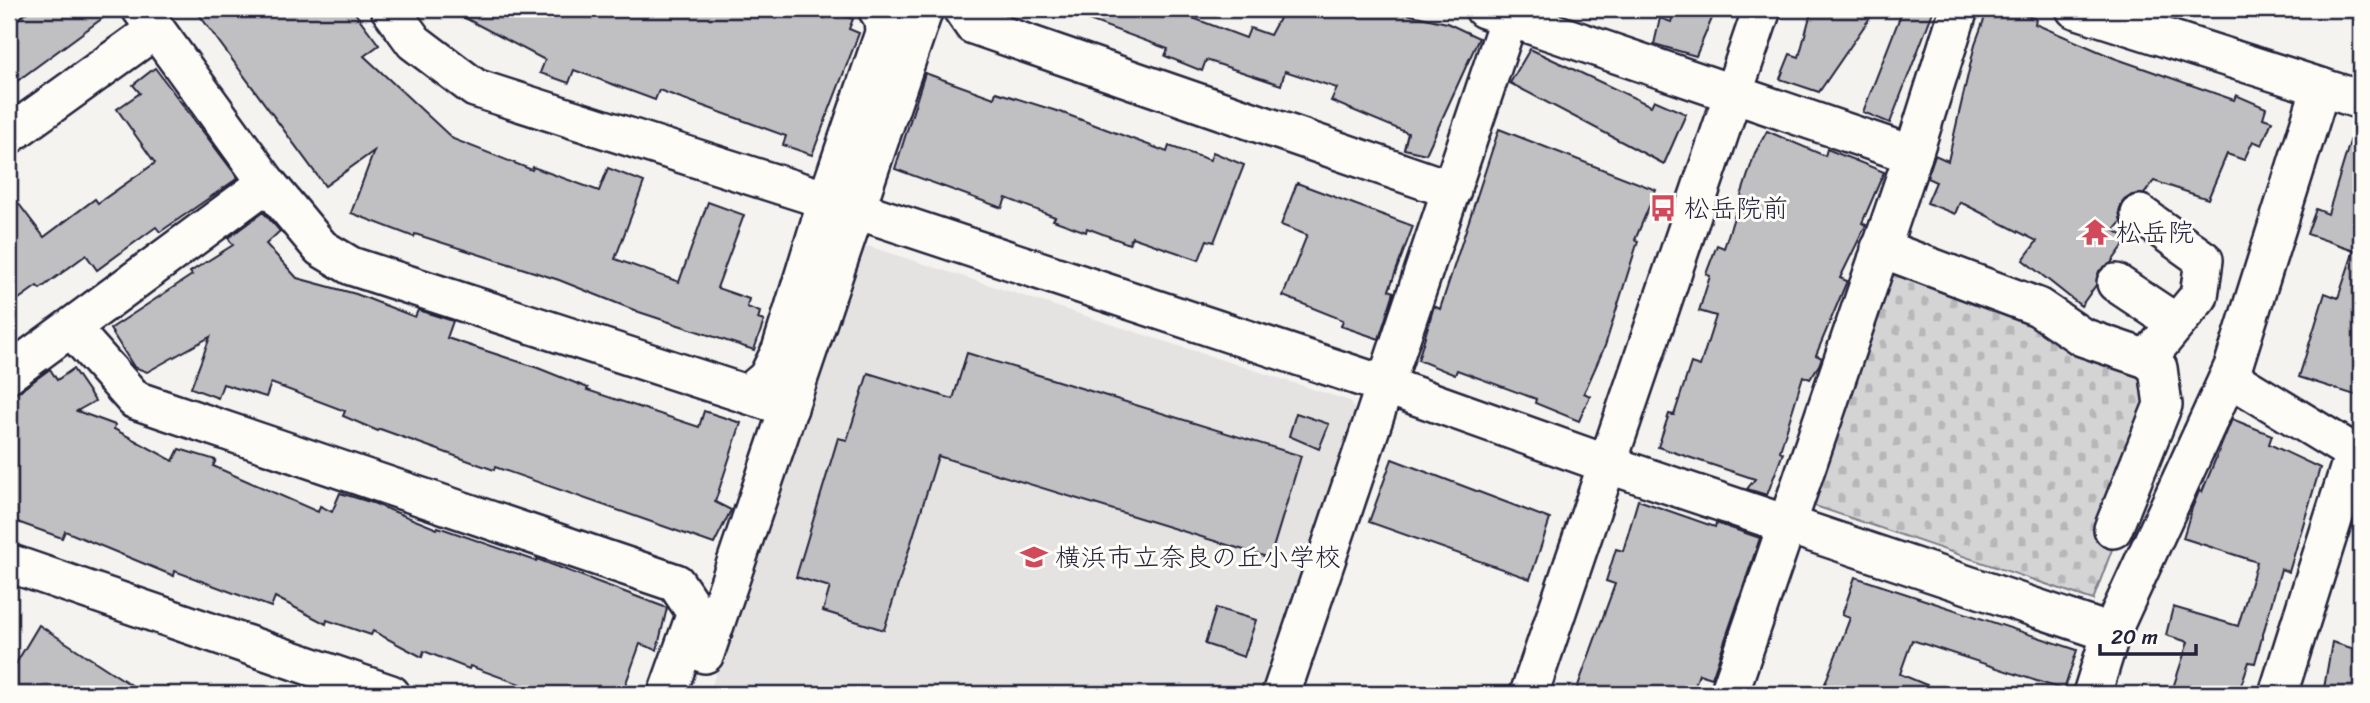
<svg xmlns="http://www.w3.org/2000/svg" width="2370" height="703" viewBox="0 0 2370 703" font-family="Sriracha,'Klee One',sans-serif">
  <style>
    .built { fill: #e4e3e2 }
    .cemetery { fill: url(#cemetery-stones); stroke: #7c7b88; stroke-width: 2 }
    .building { fill: #c0bfc2; stroke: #22223b; stroke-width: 2 }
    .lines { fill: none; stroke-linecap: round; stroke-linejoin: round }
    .minor-casing { stroke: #22223b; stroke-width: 42 }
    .minor { stroke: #fdfcf7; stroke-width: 37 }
    .labels { text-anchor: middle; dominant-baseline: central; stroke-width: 6; stroke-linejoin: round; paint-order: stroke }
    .poi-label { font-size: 26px; fill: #22223b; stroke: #fdfcf7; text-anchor: start }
  </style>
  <defs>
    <pattern id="cemetery-stones" width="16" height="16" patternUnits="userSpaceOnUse" patternTransform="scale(1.75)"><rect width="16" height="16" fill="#d5d4d5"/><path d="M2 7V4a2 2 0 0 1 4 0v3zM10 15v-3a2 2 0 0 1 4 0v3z" fill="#b7b6b8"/></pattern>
  </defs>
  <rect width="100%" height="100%" fill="#f4f3ef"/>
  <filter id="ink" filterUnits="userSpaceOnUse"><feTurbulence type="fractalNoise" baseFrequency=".0143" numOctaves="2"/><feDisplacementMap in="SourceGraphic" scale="14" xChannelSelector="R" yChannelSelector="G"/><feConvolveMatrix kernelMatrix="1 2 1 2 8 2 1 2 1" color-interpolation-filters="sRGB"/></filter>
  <g filter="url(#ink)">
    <!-- built -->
    <path class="built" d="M868,246L1350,401L1360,421L1268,694H709L855,255Z"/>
    <!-- cemetery -->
    <path class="cemetery" d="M1893,271L2026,315L2153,372L2101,533L2114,544L2093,600L1812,505Z"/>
    <!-- building -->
    <g class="building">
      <path d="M31,9H115L9,87V26Z"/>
      <path d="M195,9H352L379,45L364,56L453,139L532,170L533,167L599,191L608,168L644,182L615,259L679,282L708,202L744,215L717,288L749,299L747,307L760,312L758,319L764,321L754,350L639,312L559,280L415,234L414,237L351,213L374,151L325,186Z"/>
      <path d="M448,9H800L825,18L828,10L853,19L849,29L859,33L812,155L783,145L786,136L659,90L655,100L574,70L569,83L540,73L545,60Z"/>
      <path d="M1068,9H1169L1246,38L1250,28L1270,35L1284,9H1385L1447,23L1479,38L1426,154L1404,149L1408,133L1331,101L1337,88L1285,71L1281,85L1206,60L1202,71L1165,56L1168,49L1067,12Z"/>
      <path d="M1675,9H1716L1696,56L1654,44L1660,18L1671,22Z"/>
      <path d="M1812,9H1876L1819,92L1780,79L1790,54L1799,57Z"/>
      <path d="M1903,9H1934L1890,123L1863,112Z"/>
      <path d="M1988,9H2007L2036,19L2035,24L2114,58L2234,100L2236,95L2266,108L2263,118L2272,121L2262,145L2253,141L2244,160L2227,154L2208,199L2154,181L2144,194L2132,195L2123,201L2119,211L2121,222L2114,230L2128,239L2111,263L2099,271L2096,285L2081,306L2023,260L2037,241L1960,202L1955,214L1927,203L1936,182L1927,178L1935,155L1948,161L1975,44Z"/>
      <path d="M1530,49L1651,106L1654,100L1686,114L1664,164L1510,83Z"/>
      <path d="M155,68L238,178L160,232L156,227L97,270L86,255L40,289L37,286L9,306V191L44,237L95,199L98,203L155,163L117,109L140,93L133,85Z"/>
      <path d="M925,73L994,98L996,92L1063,113L1167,152L1169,146L1210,160L1213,152L1244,165L1214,242L1207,240L1199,260L1132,237L1129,244L1087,228L1086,232L1053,220L1055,217L1006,198L1002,208L895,169Z"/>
      <path d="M2355,125L2361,126V397L2299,377L2325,293L2338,298L2354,250L2307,234L2316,209L2328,214Z"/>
      <path d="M1499,129L1656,190L1635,240L1638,241L1605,346L1584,393L1590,396L1579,421L1535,403L1536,399L1457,370L1455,375L1418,360L1434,306L1440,309Z"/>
      <path d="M1767,131L1825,156L1827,149L1884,172L1862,223L1866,225L1840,278L1847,281L1816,355L1822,358L1819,365L1810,379L1803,376L1780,451L1783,453L1767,495L1747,489L1755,479L1658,447L1669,414L1674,415L1691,363L1700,366L1716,316L1699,311L1710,276L1706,274L1717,245L1724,248L1755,153Z"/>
      <path d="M1297,183L1413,226L1389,290L1394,292L1379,339L1341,326L1343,320L1283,296L1307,235L1281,225Z"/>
      <path d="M263,212L280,231L266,244L297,278L356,294L415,317L418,310L453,321L447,338L538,368L588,388L587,390L699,427L704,411L741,423L715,502L731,510L714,544L495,467L494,470L380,429L378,431L343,416L345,411L271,383L266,397L223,384L218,398L191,388L210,337L147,372L134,367L110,329L192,275L190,272L233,245L228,238Z"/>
      <path d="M967,353L1301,456L1270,558L938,456L884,630L823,611L830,587L796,577L838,438L847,440L868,373L953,399Z"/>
      <path d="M50,369L57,380L73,369L95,401L77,411L115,425L114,429L173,461L179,449L216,460L213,466L318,512L320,506L332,512L340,493L373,503L437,529L438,527L536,561L537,559L667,608L657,650L640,644L622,694H547L470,666L469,669L424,651L422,657L373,631L371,635L327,620L326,624L275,597L271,607L175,571L174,576L65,531L62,538L9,519V399Z"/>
      <path d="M1296,413L1329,424L1319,449L1289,436Z"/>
      <path d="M2232,419L2272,435L2269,444L2320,468L2289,572L2281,569L2255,663L2249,662L2238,694H2171L2188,642L2166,635L2173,607L2238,626L2257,562L2183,538L2192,508L2199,491L2202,492Z"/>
      <path d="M1392,459L1550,519L1530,579L1369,522Z"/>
      <path d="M1638,500L1715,527L1716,523L1760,538L1712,678L1699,674L1692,694H1575L1615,584L1606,581L1616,549L1623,551Z"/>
      <path d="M1855,577L2077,650L2064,690L1912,640L1900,674L1948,694H1821L1850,618L1842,615Z"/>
      <path d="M1216,608L1256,620L1244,657L1205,644Z"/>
      <path d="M39,625L145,694H9V675Z"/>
      <path d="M2332,642L2361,651V694H2323Z"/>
    </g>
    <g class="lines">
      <defs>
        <g id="minor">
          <path d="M141,9L267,183L321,248L351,266L789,408"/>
          <path d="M390,9L414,42L475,88L827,200L1385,385L1607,464L2111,633L2092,694"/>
          <path d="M962,9L973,25L1452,190"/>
          <path d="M1484,9L1913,155"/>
          <path d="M2075,9L2361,100"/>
          <path d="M9,135L155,30"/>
          <path d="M2140,214L2204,260L2199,296L2147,359"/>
          <path d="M1880,248L2038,307L2082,337L2147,359L2158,368L2163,405L2113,529"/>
          <path d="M2116,283L2176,323"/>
          <path d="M71,328L135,400L676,583L696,613L667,694"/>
          <path d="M9,373L267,183"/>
          <path d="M2229,377L2354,453"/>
          <path d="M748,394L767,378L781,350L827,200L884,33L883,18L877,9"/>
          <path d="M9,563L391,694"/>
          <path d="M2111,633L2233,367L2321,87"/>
          <path d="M705,654L924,9"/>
          <path d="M1281,694L1512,9"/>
          <path d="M1529,694L1762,9"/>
          <path d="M1729,694L1913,155L1959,9"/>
          <path d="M2278,694L2354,453H2361"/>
        </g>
      </defs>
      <!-- minor casing -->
      <use href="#minor" class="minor-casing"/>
      <!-- minor -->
      <use href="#minor" class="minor"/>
    </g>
  </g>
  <!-- icons -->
  <defs>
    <symbol id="bus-bare" viewBox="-9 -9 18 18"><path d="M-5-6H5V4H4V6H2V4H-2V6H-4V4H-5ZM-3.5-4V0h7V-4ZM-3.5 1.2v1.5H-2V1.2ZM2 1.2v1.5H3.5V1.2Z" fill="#d1495b" stroke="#fdfcf7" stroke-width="2.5" paint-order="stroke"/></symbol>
    <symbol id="temple-bare" viewBox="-9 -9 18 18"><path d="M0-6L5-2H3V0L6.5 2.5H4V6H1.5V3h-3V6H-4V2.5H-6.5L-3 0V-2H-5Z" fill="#d1495b" stroke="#fdfcf7" stroke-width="2.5" paint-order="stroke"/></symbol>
    <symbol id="school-bare" viewBox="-9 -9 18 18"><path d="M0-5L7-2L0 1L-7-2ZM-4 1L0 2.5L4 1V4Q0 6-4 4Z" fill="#d1495b" stroke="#fdfcf7" stroke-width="2.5" paint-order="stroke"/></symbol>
  </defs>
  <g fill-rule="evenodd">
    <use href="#bus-bare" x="1644" y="189" width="38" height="38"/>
    <use href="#temple-bare" x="2076" y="213" width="38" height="38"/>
    <use href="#school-bare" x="1015" y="538" width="38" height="38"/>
  </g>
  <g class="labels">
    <!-- poi labels -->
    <g class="poi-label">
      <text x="1684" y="208">松岳院前</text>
      <text x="2116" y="232">松岳院</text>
      <text x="1055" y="557">横浜市立奈良の丘小学校</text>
    </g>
  </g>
  <!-- margin -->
  <rect width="2370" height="703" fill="none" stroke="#fdfcf7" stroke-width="35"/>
  <rect x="18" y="18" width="2335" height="668" fill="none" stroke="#22223b" stroke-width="2.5" filter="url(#ink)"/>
  <!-- scale -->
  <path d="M2100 644v10h96v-10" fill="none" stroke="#22223b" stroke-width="3.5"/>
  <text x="2111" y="644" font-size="21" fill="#22223b" stroke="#fdfcf7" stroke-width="5" paint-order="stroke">20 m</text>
</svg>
